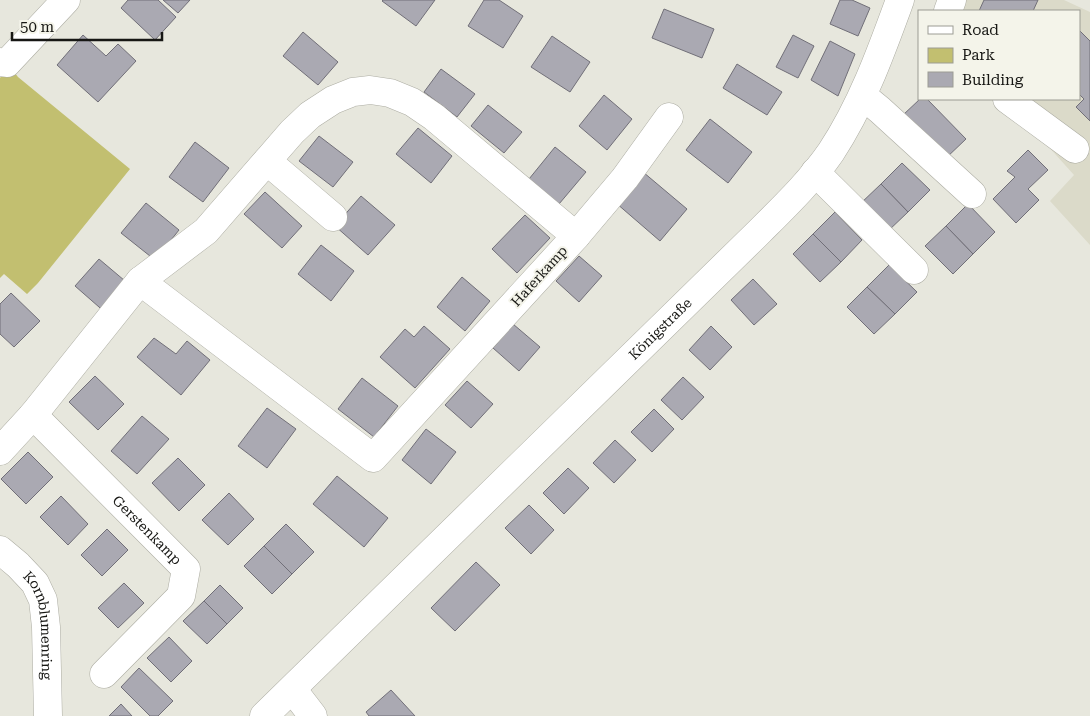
<svg xmlns="http://www.w3.org/2000/svg" width="1090" height="716" viewBox="0 0 1090 716" font-family="'Roboto Serif',serif">
  <style>
    .built { fill: #dbdac9 }
    .green { fill: #c2bf70 }
    .building { fill: #aaa9b2; stroke: #716f78 }
    .lines { fill: none; stroke-linecap: round; stroke-linejoin: round }
    .minor-casing { stroke: #adada3; stroke-width: 29 }
    .major-casing { stroke: #adada3; stroke-width: 29 }
    .minor { stroke: #fff; stroke-width: 28 }
    .major { stroke: #fff; stroke-width: 28 }
    .labels { text-anchor: middle; dominant-baseline: central; stroke-width: 4; stroke-linejoin: round; paint-order: stroke }
    .street-label { font-size: 14px; fill: #171714; stroke: #f4f4ea }
  </style>
  <rect width="100%" height="100%" fill="#e7e7dd"/>
  <!-- built -->
  <path class="built" d="M939,0H1064L1090,12V245L1050,201L1074,175L1029,125L991,99H1079V11H934Z"/>
  <!-- green -->
  <path class="green" d="M7,63L18,77L130,169L38,283L27,294L4,274L0,278V78L3,74Z"/>
  <!-- building -->
  <g class="building">
    <path d="M128,0H158L176,17L155,40L121,8Z"/>
    <path d="M163,0H190L178,13Z"/>
    <path d="M383,0H435L416,26L382,1Z"/>
    <path d="M484,0H499L523,16L503,48L468,26Z"/>
    <path d="M840,0H852L870,8L858,36L830,24Z"/>
    <path d="M984,0H1038L1033,11H979Z"/>
    <path d="M664,9L714,29L702,58L652,38Z"/>
    <path d="M1079,30L1090,41V121L1076,107L1084,99L1079,94Z"/>
    <path d="M303,32L338,62L318,85L283,56Z"/>
    <path d="M83,35L106,56L118,44L136,61L98,102L57,65Z"/>
    <path d="M793,35L814,46L798,78L776,67Z"/>
    <path d="M552,36L590,62L570,92L531,67Z"/>
    <path d="M830,41L855,54L838,96L811,80Z"/>
    <path d="M737,64L782,92L767,115L723,88Z"/>
    <path d="M441,69L475,94L457,117L424,92Z"/>
    <path d="M604,95L632,119L607,150L579,126Z"/>
    <path d="M920,99H927L966,139L945,159L903,115Z"/>
    <path d="M488,105L522,132L504,153L471,126Z"/>
    <path d="M710,119L752,152L728,183L686,150Z"/>
    <path d="M418,128L452,156L431,183L396,154Z"/>
    <path d="M319,136L353,162L333,187L299,161Z"/>
    <path d="M195,142L229,168L203,202L169,177Z"/>
    <path d="M555,147L586,172L559,204L529,179Z"/>
    <path d="M1028,150L1048,170L1028,189L1039,200L1016,223L993,199L1015,177L1007,171Z"/>
    <path d="M902,163L930,190L908,212L881,184Z"/>
    <path d="M643,172L687,209L660,241L616,203Z"/>
    <path d="M881,184L908,212L887,232L860,204Z"/>
    <path d="M265,192L302,226L282,248L244,214Z"/>
    <path d="M361,196L395,225L368,255L335,226Z"/>
    <path d="M146,203L179,230L155,260L121,233Z"/>
    <path d="M968,204L995,232L973,254L946,226Z"/>
    <path d="M835,212L862,240L841,262L813,234Z"/>
    <path d="M525,215L550,238L517,273L492,249Z"/>
    <path d="M946,226L973,254L953,274L925,246Z"/>
    <path d="M813,234L841,262L820,282L793,254Z"/>
    <path d="M321,245L354,271L331,301L298,274Z"/>
    <path d="M579,256L602,276L579,302L556,281Z"/>
    <path d="M99,259L131,286L107,314L75,286Z"/>
    <path d="M889,265L917,292L895,314L867,287Z"/>
    <path d="M462,277L490,301L465,331L437,307Z"/>
    <path d="M753,279L777,304L754,325L731,300Z"/>
    <path d="M867,287L895,314L874,334L847,307Z"/>
    <path d="M11,293L40,321L14,347L0,334V304Z"/>
    <path d="M513,324L540,347L519,371L493,348Z"/>
    <path d="M424,326L450,349L415,388L380,357L405,329L414,337Z"/>
    <path d="M711,326L732,347L710,370L689,350Z"/>
    <path d="M154,338L176,354L187,341L210,360L181,395L137,357Z"/>
    <path d="M95,376L124,404L98,430L69,402Z"/>
    <path d="M683,377L704,397L682,420L661,400Z"/>
    <path d="M362,378L398,406L374,437L338,409Z"/>
    <path d="M467,381L493,404L471,428L445,405Z"/>
    <path d="M267,408L296,429L267,468L238,446Z"/>
    <path d="M654,409L674,429L652,452L631,432Z"/>
    <path d="M142,416L169,439L137,474L111,451Z"/>
    <path d="M426,429L456,452L431,484L402,460Z"/>
    <path d="M615,440L636,460L614,483L593,463Z"/>
    <path d="M28,452L53,477L26,504L1,479Z"/>
    <path d="M178,458L205,485L179,511L152,483Z"/>
    <path d="M568,468L589,488L564,514L543,493Z"/>
    <path d="M337,476L388,518L364,547L313,504Z"/>
    <path d="M229,493L254,519L228,545L202,520Z"/>
    <path d="M61,496L88,524L68,545L40,517Z"/>
    <path d="M529,505L554,530L531,554L505,528Z"/>
    <path d="M286,524L314,552L292,574L264,546Z"/>
    <path d="M107,529L128,550L102,576L81,555Z"/>
    <path d="M264,546L292,574L272,594L244,566Z"/>
    <path d="M476,562L500,585L455,631L431,608Z"/>
    <path d="M124,583L144,603L118,628L98,608Z"/>
    <path d="M220,585L243,608L227,624L204,601Z"/>
    <path d="M204,601L227,624L207,644L183,621Z"/>
    <path d="M169,637L192,661L171,682L147,658Z"/>
    <path d="M139,668L173,701L158,716H150L121,687Z"/>
    <path d="M391,690L415,716H369L366,712Z"/>
    <path d="M121,704L132,716H109Z"/>
  </g>
  <g class="lines">
    <defs>
      <g id="minor">
        <path d="M948,11L952,0"/>
        <path d="M0,62L7,63L66,0"/>
        <path d="M370,90L390,93L412,102L434,117L576,236L373,458L140,281L206,231L292,132L310,115L333,100L353,92Z"/>
        <path d="M863,96L880,110L972,194"/>
        <path d="M1007,99L1075,149"/>
        <path d="M267,161L333,217"/>
        <path d="M815,172L914,270"/>
        <path d="M576,236L625,178L669,117"/>
        <path id="s1" d="M33,415L186,569L181,596L104,674"/>
        <path d="M0,451L33,415L140,281"/>
        <path id="s2" d="M0,550L18,565L35,583L43,600L46,627L48,716"/>
        <path d="M293,690L313,716"/>
      </g>
      <g id="major">
        <path id="s3" d="M264,716L760,231C785,206 811,181 831,152C862,105 881,52 900,0"/>
      </g>
    </defs>
    <!-- minor casing -->
    <use href="#minor" class="minor-casing"/>
    <!-- major casing -->
    <use href="#major" class="major-casing"/>
    <!-- minor -->
    <use href="#minor" class="minor"/>
    <!-- major -->
    <use href="#major" class="major"/>
  </g>
  <g class="labels">
    <!-- street labels -->
    <g class="street-label">
      <text transform="translate(539 276) rotate(-48)">Haferkamp</text>
      <text stroke="none"><textPath href="#s3" startOffset="554">Königstraße</textPath></text>
      <text stroke="none"><textPath href="#s1" startOffset="162">Gerstenkamp</textPath></text>
      <text stroke="none"><textPath href="#s2" startOffset="91">Kornblumenring</textPath></text>
    </g>
  </g>
  <!-- legend -->
  <rect x="918" y="10" width="162" height="90" fill="#f4f4ea" stroke="#9c9c94"/>
  <rect x="928" y="26" width="25" height="8" fill="#ffffff" stroke="#9c9c94"/>
  <text x="962" y="35" font-size="15" fill="#171714">Road</text>
  <rect x="928" y="48" width="25" height="15" fill="#c2bf70" stroke="#9c9c94"/>
  <text x="962" y="60" font-size="15" fill="#171714">Park</text>
  <rect x="928" y="72" width="25" height="15" fill="#aaa9b2" stroke="#9c9c94"/>
  <text x="962" y="85" font-size="15" fill="#171714">Building</text>
  <!-- scale -->
  <path d="M12 32v8h150v-8" fill="none" stroke="#171714" stroke-width="2.5"/>
  <text x="20" y="32" font-size="15" fill="#171714" stroke="#f4f4ea" stroke-width="4" paint-order="stroke">50 m</text>
</svg>
